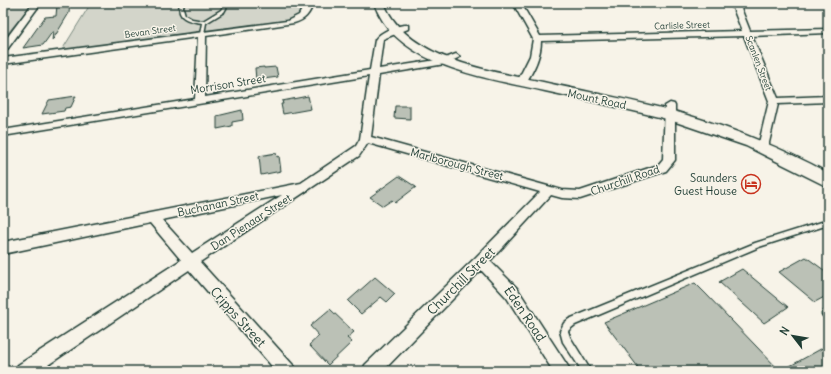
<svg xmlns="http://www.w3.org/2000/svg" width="831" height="374" viewBox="0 0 831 374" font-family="Delius,sans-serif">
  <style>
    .green { fill: #d3d5ca; stroke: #79897f }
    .building { fill: #bbc1b6; stroke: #1f3d34 }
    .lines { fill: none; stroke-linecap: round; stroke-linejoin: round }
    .service-casing { stroke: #1f3d34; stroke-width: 3 }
    .minor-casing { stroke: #1f3d34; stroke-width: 3 }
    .secondary-casing { stroke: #1f3d34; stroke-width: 3 }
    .service { fill: #f7f3e8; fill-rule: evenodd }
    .minor { fill: #f7f3e8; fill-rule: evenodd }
    .secondary { fill: #f7f3e8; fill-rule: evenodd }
    .labels { text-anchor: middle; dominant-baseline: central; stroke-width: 3; stroke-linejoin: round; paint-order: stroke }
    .far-street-label { font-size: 9px; fill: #1f3d34; stroke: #f7f3e8 }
    .street-label { font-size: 11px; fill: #1f3d34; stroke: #f7f3e8 }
    .poi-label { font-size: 11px; fill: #1f3d34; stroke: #f7f3e8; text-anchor: end }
    .near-street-label { font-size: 13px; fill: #1f3d34; stroke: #f7f3e8 }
  </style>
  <rect width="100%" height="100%" fill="#f7f3e8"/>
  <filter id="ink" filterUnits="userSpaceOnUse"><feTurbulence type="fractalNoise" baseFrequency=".025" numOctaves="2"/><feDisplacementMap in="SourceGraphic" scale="8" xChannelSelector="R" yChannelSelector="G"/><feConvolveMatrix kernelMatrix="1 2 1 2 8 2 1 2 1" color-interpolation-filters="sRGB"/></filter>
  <g filter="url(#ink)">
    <!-- green -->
    <g class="green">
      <path d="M3,3H33L3,39Z"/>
      <path d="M91,3H305L302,14L290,20L62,50Z"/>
    </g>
    <!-- building -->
    <g class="building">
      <path d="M70,3L69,13L52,41L53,31L43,45L23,48L45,17L56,16L57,5Z"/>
      <path d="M264,67V68L276,67L278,77L256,80L255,68Z"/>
      <path d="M76,96L71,107L65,108L64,111L42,114L49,100Z"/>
      <path d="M308,96L311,109L283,114L281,104H283L282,101Z"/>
      <path d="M395,106H410V119L394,118Z"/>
      <path d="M242,110L243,120L232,122V126L217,129V116Z"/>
      <path d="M276,153L277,157L279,156L281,171L261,175L259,156Z"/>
      <path d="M399,176L416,187L395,203L392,200L383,206L370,197Z"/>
      <path d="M806,257L828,273V295L815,302L779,272Z"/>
      <path d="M742,269L788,307L764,323L719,282Z"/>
      <path d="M375,277L395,294L387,302L381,297L361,314L348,301Z"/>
      <path d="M695,283L706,294L780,371H641L604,322Z"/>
      <path d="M330,309L354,332L347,338L352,342L328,365L309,345L319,336L310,326Z"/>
      <path d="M828,345V371H781Z"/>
    </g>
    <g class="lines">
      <defs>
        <g id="service">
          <path d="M180,3H184L183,8L185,15L192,19L203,21L221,10L225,3H229L224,12L206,23L204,34L202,35L200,34L202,23C189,21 176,19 180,3Z"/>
          <path d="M828,220V225L759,247L575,325L570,329L568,331L570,337L591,371H582L563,342L560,331L564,323L569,319L755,243Z"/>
          <path d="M826,311H828V319L823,316L822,314L823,312Z"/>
        </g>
        <g id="minor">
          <path d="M33,3H41L6,51L3,52V43Z"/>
          <path d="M305,3H313C310,14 305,20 294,23L206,36L205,97L370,70L375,40C379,32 399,24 408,25V29L383,39L379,69L443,59L456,54L460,57L445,64L379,75L371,137L562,190L580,191L658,165L663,159L665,106L670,103L674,104L675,106V160L666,171L580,199L562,198L551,195L490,261L517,288L571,371H553L507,298L481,270L383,371H363L365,365L476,257L540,192L368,143L359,156L200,262L293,365L295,371H276L189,270L39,371H16L18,365L181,260L150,223L3,254V242L301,183L356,146L360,139L369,76L3,136V130L195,99L198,37L3,64V58L287,21L299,15ZM282,195L192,253L162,220Z"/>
          <path d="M513,3H521L540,36L742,31L731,3H739L750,31L828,29V33L752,36L778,98L828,96V102L778,104L768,147L767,150H759L758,147L769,101L744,36L541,41C541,56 533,72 525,84H519L517,82L530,56L533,39Z"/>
        </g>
        <path id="secondary" d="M374,3H384C406,60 492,71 543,82C587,92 633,100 677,112C729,127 780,147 828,173V187L746,146L667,119C627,109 586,100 545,91C489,78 396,67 374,3Z"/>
      </defs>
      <!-- service casing -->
      <use href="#service" class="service-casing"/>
      <!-- minor casing -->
      <use href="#minor" class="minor-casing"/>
      <!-- secondary casing -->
      <use href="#secondary" class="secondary-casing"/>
      <!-- service -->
      <use href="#service" class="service"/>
      <!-- minor -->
      <use href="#minor" class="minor"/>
      <!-- secondary -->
      <use href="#secondary" class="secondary"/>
    </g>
  </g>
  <!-- icons -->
  <defs>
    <symbol id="hotel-ring" viewBox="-11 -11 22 22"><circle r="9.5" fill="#f7f3e8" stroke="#c8321e" stroke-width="1.5"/><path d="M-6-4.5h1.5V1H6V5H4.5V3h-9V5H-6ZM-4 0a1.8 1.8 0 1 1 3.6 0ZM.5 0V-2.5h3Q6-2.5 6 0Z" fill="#c8321e"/></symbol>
  </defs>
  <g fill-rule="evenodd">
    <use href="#hotel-ring" x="740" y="173" width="22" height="22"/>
  </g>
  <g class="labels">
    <!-- far-street labels -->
    <g class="far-street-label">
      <text transform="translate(682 25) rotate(-2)">Carlisle Street</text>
      <text transform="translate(150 31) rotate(-8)">Bevan Street</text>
      <text transform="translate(759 63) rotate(69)">Scanlen Street</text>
    </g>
    <!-- street labels -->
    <g class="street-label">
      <text transform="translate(228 84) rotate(-9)">Morrison Street</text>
      <text transform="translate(597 99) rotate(12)">Mount Road</text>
      <text transform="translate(457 164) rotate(15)">Marlborough Street</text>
      <text transform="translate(625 180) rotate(-19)">Churchill Road</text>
      <text transform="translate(218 204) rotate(-12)">Buchanan Street</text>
      <text transform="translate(251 222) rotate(-33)">Dan Pienaar Street</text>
    </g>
    <!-- poi labels -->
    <g class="poi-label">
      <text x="737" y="178">Saunders<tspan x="737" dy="13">Guest House</tspan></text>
    </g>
    <!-- near-street labels -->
    <g class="near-street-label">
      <text transform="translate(461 281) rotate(-45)">Churchill Street</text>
      <text transform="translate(525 314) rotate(56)">Eden Road</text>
      <text transform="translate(238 317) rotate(48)">Cripps Street</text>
    </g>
  </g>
  <!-- margin -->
  <rect width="831" height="374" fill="none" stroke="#f7f3e8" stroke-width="16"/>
  <rect x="8" y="8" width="815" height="358" fill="none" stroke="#1f3d34" stroke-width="1.5" filter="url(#ink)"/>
  <!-- north arrow -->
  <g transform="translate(793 336) rotate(301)" stroke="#f7f3e8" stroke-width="3" paint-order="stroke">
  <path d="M0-3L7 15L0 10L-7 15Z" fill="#1f3d34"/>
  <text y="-6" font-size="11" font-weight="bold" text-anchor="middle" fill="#1f3d34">N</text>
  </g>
</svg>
